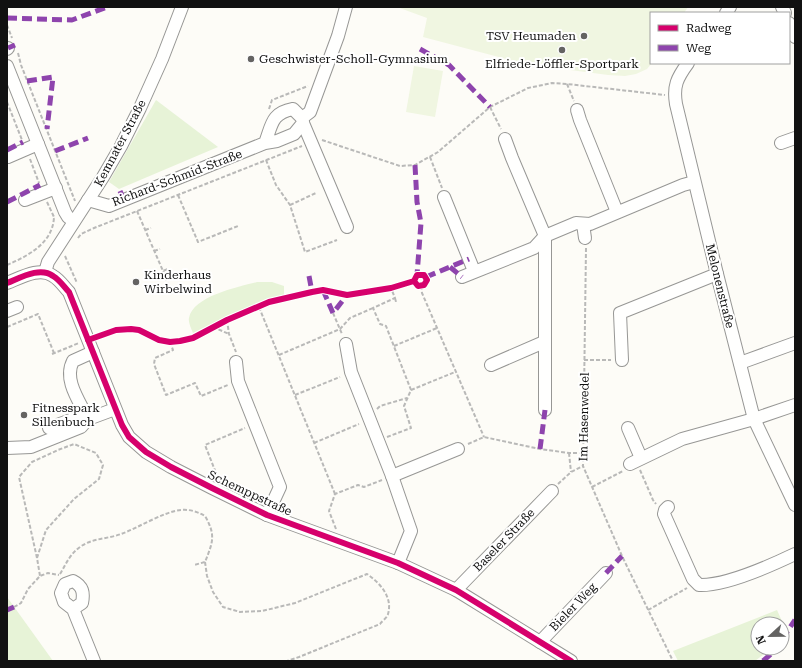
<svg xmlns="http://www.w3.org/2000/svg" width="802" height="668" viewBox="0 0 802 668" font-family="'Roboto Serif',serif">
  <style>
    .green { fill: #e7f3d7 }
    .pitch { fill: #f0f6e1 }
    .lines { fill: none; stroke-linecap: round; stroke-linejoin: round }
    .minor-casing { stroke: #979795; stroke-width: 14 }
    .path { stroke: #b9b9b8; stroke-width: 2; stroke-dasharray: 4 2; stroke-linecap: butt }
    .minor { stroke: #fffffe; stroke-width: 12 }
    .quiet { stroke: #8e44ad; stroke-width: 5; stroke-dasharray: 10 5; stroke-linecap: butt }
    .cycleway-casing { stroke: #fff; stroke-width: 8 }
    .cycleway { stroke: #d6006c; stroke-width: 6 }
    .poi-dot { fill: #646362; stroke: #fff; stroke-width: 1.5 }
    .labels { text-anchor: middle; dominant-baseline: central; stroke-width: 4; stroke-linejoin: round; paint-order: stroke }
    .poi-label { font-size: 12px; fill: #111; stroke: #fff; text-anchor: start }
    .street-label { font-size: 12px; fill: #111; stroke: #fff }
  </style>
  <rect width="100%" height="100%" fill="#fdfcf7"/>
  <!-- green -->
  <g class="green">
    <path d="M156,100L218,147L119,189L109,182Z"/>
    <path d="M257,282H272L284,286V295L231,314L193,333C191,328 188,322 189,318C193,296 238,287 257,282Z"/>
    <path d="M7,597L53,661H7Z"/>
    <path d="M777,610L785,628L782,634V624H758V648H772L755,661H678L673,651Z"/>
  </g>
  <!-- pitch -->
  <g class="pitch">
    <path d="M397,7H688L684,13H651L652,63L647,69L636,74L625,76L608,75L525,64L423,37L427,18Z"/>
    <path d="M414,66L443,71L435,117L406,112Z"/>
  </g>
  <g class="lines">
    <defs>
      <g id="minor">
        <path d="M782,7L785,13"/>
        <path d="M726,13L730,7"/>
        <path d="M789,23L795,37"/>
        <path d="M7,49L8,48"/>
        <path d="M688,63C677,78 673,86 676,104L717,274L754,419L795,505"/>
        <path d="M7,66L65,212L68,217L74,221"/>
        <path d="M577,110L580,120L617,212"/>
        <path d="M302,118L310,112L338,36L346,7"/>
        <path d="M303,123L347,227"/>
        <path d="M505,139L512,158L545,236V410"/>
        <path d="M781,143L795,138"/>
        <path d="M8,157L38,144"/>
        <path d="M444,197L474,271"/>
        <path d="M25,200L56,188"/>
        <path d="M88,200L109,206L265,143L277,141L294,134L303,123L302,118L293,109C271,113 272,125 265,143"/>
        <path d="M583,224L585,238"/>
        <path d="M45,272L48,262L103,177L121,146L140,108L162,59L182,7"/>
        <path d="M462,277L534,248L545,236L576,223L590,224L683,185L694,182"/>
        <path d="M7,283C20,278 40,266 53,276C60,280 64,287 69,292L122,425L129,437L146,452L171,467L212,488L267,515L398,563L456,590L571,661"/>
        <path d="M7,311L17,307"/>
        <path d="M346,344L351,372L392,476L411,531L398,563"/>
        <path d="M622,360L620,313L717,274"/>
        <path d="M236,362L238,381L280,487L267,515"/>
        <path d="M740,363L795,343"/>
        <path d="M491,365L544,342"/>
        <path d="M49,428L79,417L88,419L115,409"/>
        <path d="M628,428L641,458"/>
        <path d="M7,448L31,447L81,427L88,419C80,402 63,380 73,361L93,352"/>
        <path d="M630,464L682,439L754,419L795,405"/>
        <path d="M392,476L458,449"/>
        <path d="M668,507L665,510L664,514L693,579L699,585C725,586 772,565 795,554"/>
        <path d="M456,590L552,491"/>
        <path d="M73,609L82,603C84,593 83,586 73,581L65,584L61,593L64,602L73,609L94,661"/>
        <path d="M540,642L606,573"/>
      </g>
    </defs>
    <!-- minor casing -->
    <use href="#minor" class="minor-casing"/>
    <!-- path -->
    <g class="path">
      <path d="M7,25L12,38"/>
      <path d="M18,53L21,65L75,201"/>
      <path d="M567,84L574,101"/>
      <path d="M7,102L22,140"/>
      <path d="M490,107L501,129"/>
      <path d="M269,109L272,100L308,86"/>
      <path d="M322,140L400,166L415,165L438,152L490,107L528,88L552,83L567,84L665,95"/>
      <path d="M430,157L442,188"/>
      <path d="M30,159L39,183"/>
      <path d="M266,160L276,185L290,205L305,252L337,240"/>
      <path d="M178,195L198,242L238,226"/>
      <path d="M47,202L54,217"/>
      <path d="M290,205L316,193"/>
      <path d="M137,211L163,271L168,269"/>
      <path d="M145,230L151,228"/>
      <path d="M78,238L81,234L94,228L302,146"/>
      <path d="M586,248L583,466L622,556L673,661"/>
      <path d="M154,251L160,249"/>
      <path d="M65,256L77,283"/>
      <path d="M7,265C28,256 53,243 54,217H55"/>
      <path d="M163,271L170,290L175,288"/>
      <path d="M421,286L422,293L484,437"/>
      <path d="M395,298L396,302"/>
      <path d="M259,307L335,494"/>
      <path d="M333,313L342,334"/>
      <path d="M227,320L229,334L236,352"/>
      <path d="M7,327L38,314L54,353"/>
      <path d="M213,327L229,334"/>
      <path d="M170,342L173,350L155,358L154,364L166,395L195,383L201,396L228,385"/>
      <path d="M394,346L437,328"/>
      <path d="M52,354L79,343"/>
      <path d="M279,355L340,329L350,318L373,308"/>
      <path d="M584,360H611"/>
      <path d="M411,390L455,372"/>
      <path d="M295,395L340,377"/>
      <path d="M377,409L380,406L407,398"/>
      <path d="M387,437L411,428L404,406L411,390L386,326L380,324L373,308L395,298L391,288"/>
      <path d="M314,443L359,424"/>
      <path d="M468,444L484,437L540,449L569,453H583"/>
      <path d="M569,453L571,472"/>
      <path d="M640,470L653,500L656,504"/>
      <path d="M215,478L216,473L205,445L245,428"/>
      <path d="M558,484L571,472L583,466"/>
      <path d="M592,487L623,471"/>
      <path d="M336,529L329,511L335,494L358,485L364,487L382,480"/>
      <path d="M37,558L19,477L32,462L58,450L74,444L96,453L103,465L99,479L74,499L46,530L37,558L40,576"/>
      <path d="M205,562L207,576L213,592L223,607L240,612L262,611L295,603L367,574C380,583 393,597 388,614C387,618 382,621 380,624L299,657L287,661"/>
      <path d="M60,574C66,564 70,554 80,547C92,538 108,539 121,534C138,528 165,511 181,510C190,509 198,512 205,516C216,535 213,542 205,562L194,565"/>
      <path d="M14,607L21,603L28,589L40,576L48,573L59,575"/>
      <path d="M648,610L687,588"/>
    </g>
    <!-- minor -->
    <use href="#minor" class="minor"/>
    <!-- quiet -->
    <g class="quiet">
      <path d="M7,18L72,20L107,7"/>
      <path d="M8,48L15,45"/>
      <path d="M420,49L449,65L490,107"/>
      <path d="M27,81L53,77L47,129"/>
      <path d="M7,150L23,142"/>
      <path d="M55,151L88,138"/>
      <path d="M415,165L417,202L421,223L417,275"/>
      <path d="M120,191L124,200"/>
      <path d="M7,202L40,185"/>
      <path d="M450,267L462,277"/>
      <path d="M309,276L312,292"/>
      <path d="M426,277L469,259"/>
      <path d="M323,290L333,313L347,295"/>
      <path d="M540,449L545,410"/>
      <path d="M606,573L622,556"/>
      <path d="M7,610L14,607"/>
      <path d="M782,639L795,620"/>
      <path d="M763,661L778,648"/>
    </g>
    <defs>
      <g id="cycleway">
        <path d="M7,283C20,278 40,266 53,276C60,280 64,287 69,292L122,425L129,437L146,452L171,467L212,488L267,515L398,563L456,590L571,661"/>
        <path d="M88,340L116,330L131,329L139,330L159,340L170,342L180,341L193,338L227,320L269,302L312,292L323,290L347,295L391,288L414,281L417,275H424L427,280L424,285L418,286L414,281"/>
      </g>
    </defs>
    <!-- cycleway casing -->
    <use href="#cycleway" class="cycleway-casing"/>
    <!-- cycleway -->
    <use href="#cycleway" class="cycleway"/>
  </g>
  <!-- markers -->
  <g class="poi-dot">
    <circle cx="584" cy="36" r="4"/>
    <circle cx="562" cy="50" r="4"/>
    <circle cx="251" cy="59" r="4"/>
    <circle cx="136" cy="282" r="4"/>
    <circle cx="24" cy="415" r="4"/>
  </g>
  <g class="labels">
    <!-- poi labels -->
    <g class="poi-label">
      <text x="576" y="36" text-anchor="end">TSV Heumaden</text>
      <text x="259" y="59">Geschwister-Scholl-Gymnasium</text>
      <text x="562" y="64" text-anchor="middle">Elfriede-Löffler-Sportpark</text>
      <text x="144" y="275">Kinderhaus<tspan x="144" dy="14">Wirbelwind</tspan></text>
      <text x="32" y="408">Fitnesspark<tspan x="32" dy="14">Sillenbuch</tspan></text>
    </g>
    <!-- street labels -->
    <g class="street-label">
      <text transform="translate(120 143) rotate(-62)">Kemnater Straße</text>
      <text transform="translate(177 178) rotate(-21)">Richard-Schmid-Straße</text>
      <text transform="translate(720 286) rotate(76)">Melonenstraße</text>
      <text transform="translate(584 417) rotate(-89)">Im Hasenwedel</text>
      <text transform="translate(250 493) rotate(25)">Schemppstraße</text>
      <text transform="translate(504 540) rotate(-46)">Baseler Straße</text>
      <text transform="translate(573 607) rotate(-46)">Bieler Weg</text>
    </g>
  </g>
  <!-- border -->
  <rect width="802" height="668" fill="none" stroke="#111111" stroke-width="16"/>
  <!-- legend -->
  <rect x="650" y="12" width="140" height="52" fill="#ffffff" stroke="#a0a0a0"/>
  <rect x="658" y="25" width="20" height="6" fill="#d6006c" stroke="#a0a0a0"/>
  <text x="686" y="32" font-size="12" fill="#111111">Radweg</text>
  <rect x="658" y="45" width="20" height="6" fill="#8e44ad" stroke="#a0a0a0"/>
  <text x="686" y="52" font-size="12" fill="#111111">Weg</text>
  <!-- north arrow -->
  <g transform="translate(770 636) rotate(248)"><circle r="19" fill="#ffffff" stroke="#a0a0a0"/>
  <path d="M0-3L7 15L0 10L-7 15Z" fill="#646362"/>
  <text y="-6" font-size="11" font-weight="bold" text-anchor="middle" fill="#111111">N</text>
  </g>
</svg>
